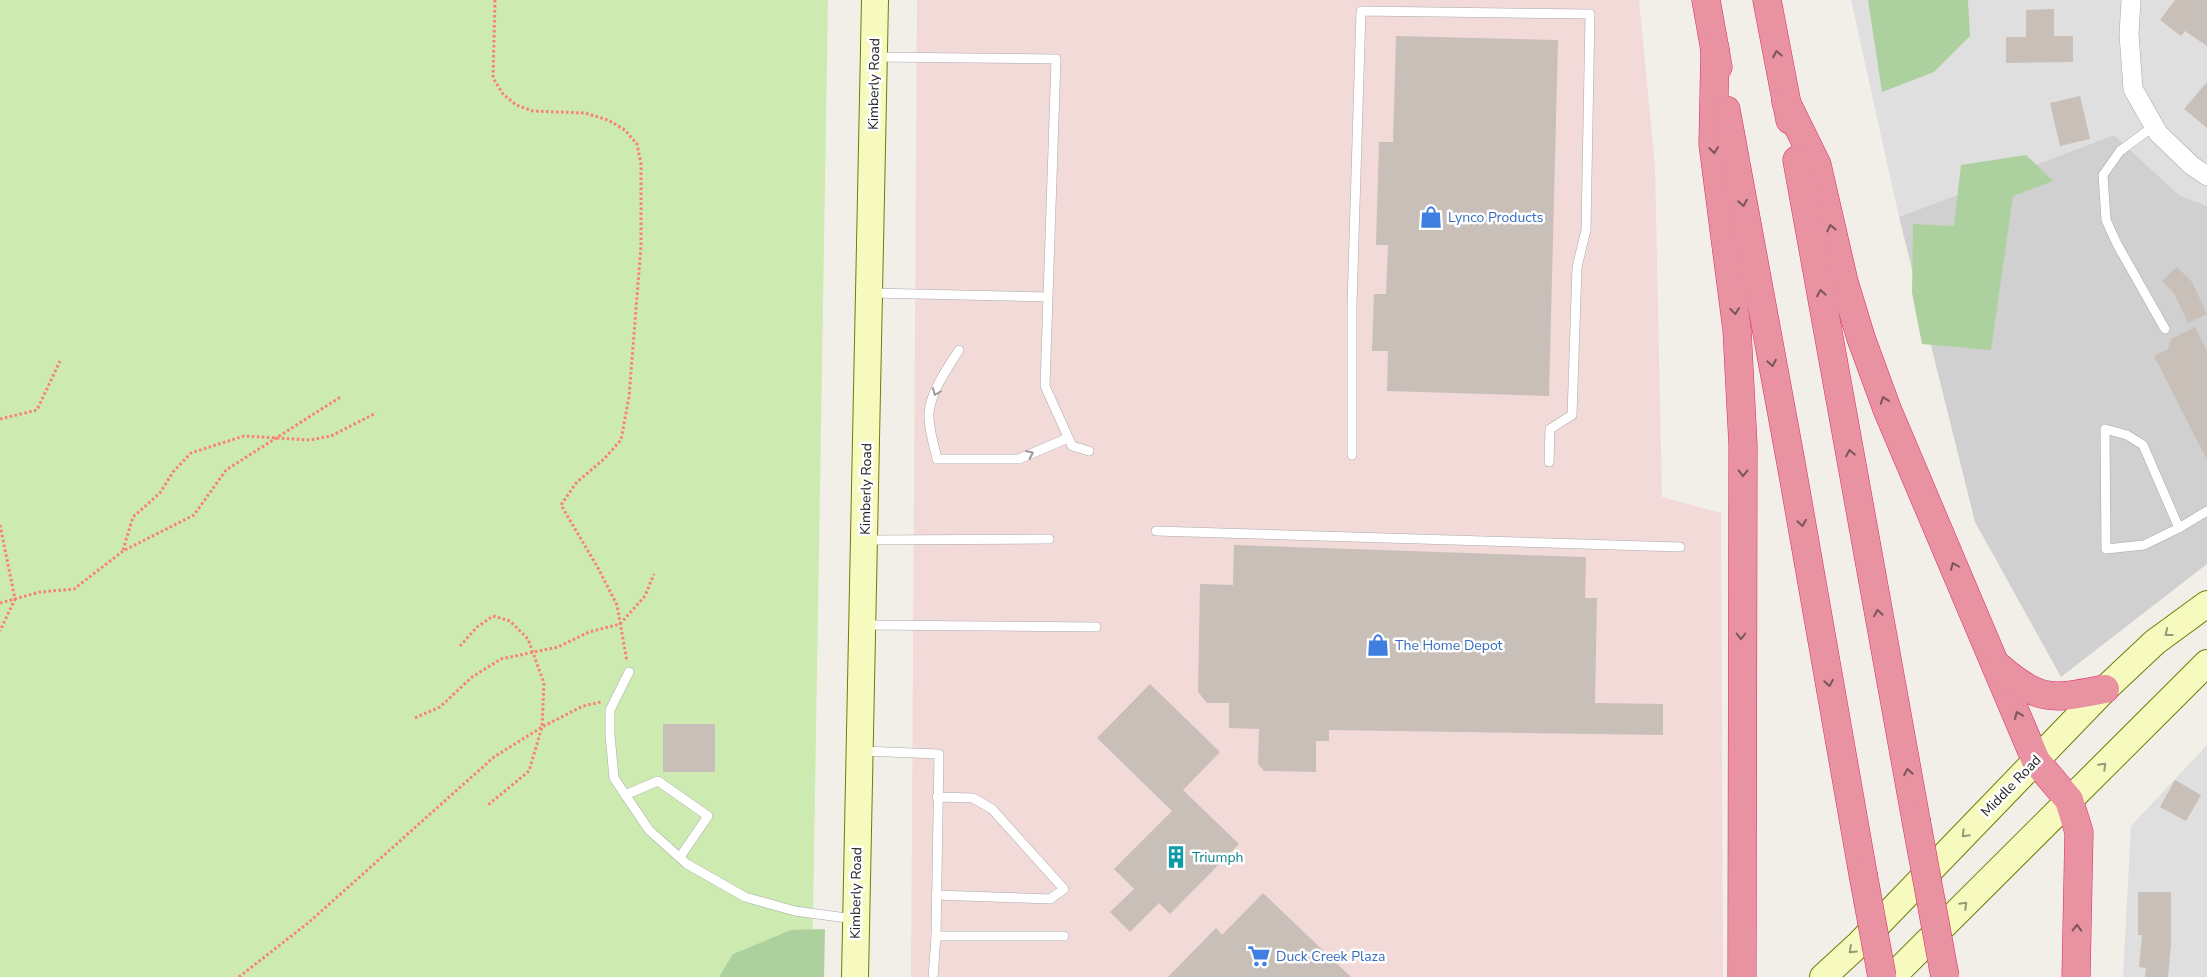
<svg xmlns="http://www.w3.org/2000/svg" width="2207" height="977" viewBox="0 0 2207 977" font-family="'Nunito Sans',sans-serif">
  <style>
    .residential { fill: #e0dfdf }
    .commercial { fill: #f2dad9 }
    .religious { fill: #d0d0d0 }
    .grass { fill: #cdebb0 }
    .forest { fill: #add19e }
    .building { fill: #c7bfb8 }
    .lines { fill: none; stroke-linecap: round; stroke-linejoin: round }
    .service-casing { stroke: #a9a9a9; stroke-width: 10 }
    .minor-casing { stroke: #a9a9a9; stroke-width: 20 }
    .secondary-casing { stroke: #707d05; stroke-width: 28 }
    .motorway-casing { stroke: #dc2a67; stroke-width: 29 }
    .path { stroke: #fa8072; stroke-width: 3; stroke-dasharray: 2.5 2.5; stroke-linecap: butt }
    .service { stroke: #fff; stroke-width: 9 }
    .minor { stroke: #fff; stroke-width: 19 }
    .secondary { stroke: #f7fabf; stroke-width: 26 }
    .motorway { stroke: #e892a2; stroke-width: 28 }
    .motorway-bridge-casing { stroke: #dc2a67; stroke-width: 29; stroke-linecap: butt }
    .motorway-bridge { stroke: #e892a2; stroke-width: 28 }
    .oneway { stroke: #7b545c }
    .oneway2 { stroke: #9c9c9c }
    .oneway3 { stroke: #979978 }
    .labels { text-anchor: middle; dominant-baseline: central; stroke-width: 5; stroke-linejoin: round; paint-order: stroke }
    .street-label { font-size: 14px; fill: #222; stroke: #fff }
    .shop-label { font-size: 14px; fill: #366cbe; stroke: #fff; text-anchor: start }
    .culture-label { font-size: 14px; fill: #0d838f; stroke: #fff; text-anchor: start }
  </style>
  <rect width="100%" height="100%" fill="#f2efe9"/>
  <!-- residential -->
  <g class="residential">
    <path d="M1851,0H2207V206L2179,195L2114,135L1899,217Z"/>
    <path d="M2207,745V977H2123L2131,826Z"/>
  </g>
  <!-- commercial -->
  <path class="commercial" d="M917,0H1639L1655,166L1662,497L1721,513L1723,977H911Z"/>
  <!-- religious -->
  <path class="religious" d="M2114,135L2179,195L2207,206V564L2061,677L1975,522L1899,217Z"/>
  <!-- grass -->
  <path class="grass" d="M0,0H828L812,977H0Z"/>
  <!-- forest -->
  <g class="forest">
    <path d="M1868,0H1968L1970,36L1934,72L1882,92Z"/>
    <path d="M2026,155L2053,181L2013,196L1991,350L1922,344L1912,293L1913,224L1954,226L1961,165Z"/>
    <path d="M825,929L824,977H719L733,954L791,930Z"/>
  </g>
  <!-- building -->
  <g class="building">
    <path d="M2175,0H2207V46L2185,31L2181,36L2160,20Z"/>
    <path d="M2054,9V36H2073V62L2006,63V37H2026V10Z"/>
    <path d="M1396,36L1558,40L1549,396L1387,391L1388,351H1372L1374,294H1386L1388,245H1376L1379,142H1393Z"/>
    <path d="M2207,82V128L2184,109Z"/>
    <path d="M2080,96L2090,139L2060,146L2050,103Z"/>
    <path d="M2177,267L2192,282L2207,314L2188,323L2174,293L2162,281Z"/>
    <path d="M2195,327L2207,351V460L2154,356L2168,349L2171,339Z"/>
    <path d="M1234,545L1586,557L1585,598H1597L1595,703L1663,704V735L1329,730V741H1316V772L1264,771L1258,764L1259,729L1229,728V703H1207L1198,692L1200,584L1233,585Z"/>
    <path d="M1150,684L1220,752L1183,790L1239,844L1170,914L1159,903L1130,932L1110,912L1134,889L1114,869L1172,811L1097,738Z"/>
    <rect x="663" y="724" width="52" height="48"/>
    <path d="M2175,780L2201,795L2186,821L2160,807Z"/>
    <path d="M2138,892H2171V944L2168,977H2145L2146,968L2139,967L2142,935H2138Z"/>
    <path d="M1263,893L1351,977H1168L1216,928L1222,935Z"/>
  </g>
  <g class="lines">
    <defs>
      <g id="service">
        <path d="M875,57L1056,59L1045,386L1072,446L1089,451"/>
        <path d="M2154,126L2120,151L2103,175L2106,220L2117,244L2165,329"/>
        <path d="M872,293L1047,297"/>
        <path d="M959,350C948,368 931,390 929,413C928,428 934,444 937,459H1019L1068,438"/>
        <path d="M2105,429L2127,435L2143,445L2179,528L2144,545L2106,549Z"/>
        <path d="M1352,455V304L1361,11L1590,14L1586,230L1577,267L1572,415L1550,429L1549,462"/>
        <path d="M2179,528L2207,511"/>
        <path d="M1156,531L1680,547"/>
        <path d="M865,540L1049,539"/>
        <path d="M865,625L1096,627"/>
        <path d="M629,672L610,710V735L614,778L649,830L687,864L745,897L795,911L854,919"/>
        <path d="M862,751L939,754L936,936L933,977"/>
        <path d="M625,795L658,781L708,816L680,857"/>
        <path d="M936,895L1050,899L1064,889L992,809L973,798L937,797"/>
        <path d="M936,936H1064"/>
      </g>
      <path id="minor" d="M2131,0L2129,34L2133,89L2158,133L2191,165L2207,176"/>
      <g id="secondary">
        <path d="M855,977L875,0"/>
        <path d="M1823,977L1859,944L2105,689L2155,642L2207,604"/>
        <path d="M1892,977L2207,663"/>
      </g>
      <g id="motorway">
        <path d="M1706,0L1718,67"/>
        <path d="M1767,0L1790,120"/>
        <path d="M1715,49L1713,144L1737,330L1743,445L1742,977"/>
        <path d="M1786,102L1817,165L1844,282L1861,338L1887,409L2036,761L2069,800L2079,832L2076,977"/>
        <path d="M1726,110L1791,463L1863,874"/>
        <path d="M1797,160L1916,820"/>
        <path d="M1999,667C2040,703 2054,699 2105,689"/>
      </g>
    </defs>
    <!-- service casing -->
    <use href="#service" class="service-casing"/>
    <!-- minor casing -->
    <use href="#minor" class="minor-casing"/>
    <!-- secondary casing -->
    <use href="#secondary" class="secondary-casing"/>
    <!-- motorway casing -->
    <use href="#motorway" class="motorway-casing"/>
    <!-- path -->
    <g class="path">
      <path d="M495,0L493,78L503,94L516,105L533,111L585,113L608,120L625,130L637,144L641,164V246L629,397L621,440L604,459L576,483L561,505L598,568L617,605L627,662"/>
      <path d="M0,419L37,410L60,361"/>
      <path d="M0,525L15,599L0,631"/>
      <path d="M123,550L133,517L160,493L173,472L191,453L244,436L310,440L331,436L376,413"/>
      <path d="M0,603L40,592L74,589L123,551L194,515L226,470L342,396"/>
      <path d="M460,646L477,627L493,616L510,621L528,639L544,683L542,727L529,771L488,805"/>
      <path d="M415,718L440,707L472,677L501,659L558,647L589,632L620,624L645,596L654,574"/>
      <path d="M239,977L308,923L494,757L542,727L583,706L601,702"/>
    </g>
    <!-- service -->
    <use href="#service" class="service"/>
    <!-- minor -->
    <use href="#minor" class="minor"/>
    <!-- secondary -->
    <use href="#secondary" class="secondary"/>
    <!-- motorway -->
    <use href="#motorway" class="motorway"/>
    <defs>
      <g id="motorway-bridge">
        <path d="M1916,820L1945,977"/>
        <path d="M1863,874L1882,977"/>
      </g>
    </defs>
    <!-- motorway-bridge casing -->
    <use href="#motorway-bridge" class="motorway-bridge-casing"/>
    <!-- motorway-bridge -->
    <use href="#motorway-bridge" class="motorway-bridge"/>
  </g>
  <!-- one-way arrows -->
  <defs><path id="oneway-chevron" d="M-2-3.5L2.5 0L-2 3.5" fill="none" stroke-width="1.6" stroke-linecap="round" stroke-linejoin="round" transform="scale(1.25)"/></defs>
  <g class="oneway">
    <use href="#oneway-chevron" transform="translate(1777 54) rotate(-101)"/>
    <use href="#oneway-chevron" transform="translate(1714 150) rotate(84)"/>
    <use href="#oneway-chevron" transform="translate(1743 203) rotate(80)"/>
    <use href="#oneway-chevron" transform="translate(1831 228) rotate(-103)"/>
    <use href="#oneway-chevron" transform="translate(1821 293) rotate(-100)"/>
    <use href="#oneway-chevron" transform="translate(1735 311) rotate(83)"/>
    <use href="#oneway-chevron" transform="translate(1772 363) rotate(80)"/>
    <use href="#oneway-chevron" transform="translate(1884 400) rotate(-110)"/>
    <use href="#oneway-chevron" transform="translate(1850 453) rotate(-101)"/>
    <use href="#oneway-chevron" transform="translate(1743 473) rotate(91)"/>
    <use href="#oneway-chevron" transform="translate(1802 523) rotate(80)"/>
    <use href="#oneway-chevron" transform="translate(1954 566) rotate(-113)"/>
    <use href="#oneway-chevron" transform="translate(1878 613) rotate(-100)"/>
    <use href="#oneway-chevron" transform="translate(1741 636) rotate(90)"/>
    <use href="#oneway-chevron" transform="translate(1829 683) rotate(80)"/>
    <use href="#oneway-chevron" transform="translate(2018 715) rotate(-113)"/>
    <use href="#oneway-chevron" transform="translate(1908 772) rotate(-100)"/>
    <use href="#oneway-chevron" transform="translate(2077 928) rotate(-89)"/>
  </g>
  <g class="oneway2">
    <use href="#oneway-chevron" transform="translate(936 392) rotate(111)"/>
    <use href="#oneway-chevron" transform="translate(1030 454) rotate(-24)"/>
  </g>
  <g class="oneway3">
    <use href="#oneway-chevron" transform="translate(2168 633) rotate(142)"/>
    <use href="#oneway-chevron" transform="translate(2103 766) rotate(-45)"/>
    <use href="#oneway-chevron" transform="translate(1965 834) rotate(134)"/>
    <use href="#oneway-chevron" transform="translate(1964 905) rotate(-45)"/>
    <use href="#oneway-chevron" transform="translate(1852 950) rotate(137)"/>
  </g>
  <!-- icons -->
  <defs>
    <symbol id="shop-bare" viewBox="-9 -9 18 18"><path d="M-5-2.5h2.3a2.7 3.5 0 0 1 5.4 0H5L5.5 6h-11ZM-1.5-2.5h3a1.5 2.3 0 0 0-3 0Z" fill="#3f7fe0" stroke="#fff" stroke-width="2.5" paint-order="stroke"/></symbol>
    <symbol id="building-bare" viewBox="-9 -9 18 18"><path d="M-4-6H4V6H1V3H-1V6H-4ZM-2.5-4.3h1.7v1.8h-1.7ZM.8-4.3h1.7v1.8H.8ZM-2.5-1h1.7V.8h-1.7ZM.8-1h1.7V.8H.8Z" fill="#0f9aa8" stroke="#fff" stroke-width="2.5" paint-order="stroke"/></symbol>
    <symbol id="supermarket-bare" viewBox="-9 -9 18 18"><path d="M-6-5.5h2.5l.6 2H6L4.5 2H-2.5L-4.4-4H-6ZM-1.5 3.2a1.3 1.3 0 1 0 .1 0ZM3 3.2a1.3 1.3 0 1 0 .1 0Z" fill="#3f7fe0" stroke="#fff" stroke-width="2.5" paint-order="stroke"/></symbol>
  </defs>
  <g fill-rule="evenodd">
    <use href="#shop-bare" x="1415" y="201" width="32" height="32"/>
    <use href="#shop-bare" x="1362" y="629" width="32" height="32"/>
    <use href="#building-bare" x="1160" y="841" width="32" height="32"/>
    <use href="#supermarket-bare" x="1243" y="940" width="32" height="32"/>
  </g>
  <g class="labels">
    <!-- street labels -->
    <g class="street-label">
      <text transform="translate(874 84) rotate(-89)">Kimberly Road</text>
      <text transform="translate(866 489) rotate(-89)">Kimberly Road</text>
      <text transform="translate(2011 786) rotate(-46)">Middle Road</text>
      <text transform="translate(856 893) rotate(-89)">Kimberly Road</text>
    </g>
    <!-- shop labels -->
    <g class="shop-label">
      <text x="1448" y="217">Lynco Products</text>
      <text x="1395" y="645">The Home Depot</text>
      <text x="1276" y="956">Duck Creek Plaza</text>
    </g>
    <!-- culture labels -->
    <g class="culture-label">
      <text x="1192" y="857">Triumph</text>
    </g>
  </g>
</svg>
